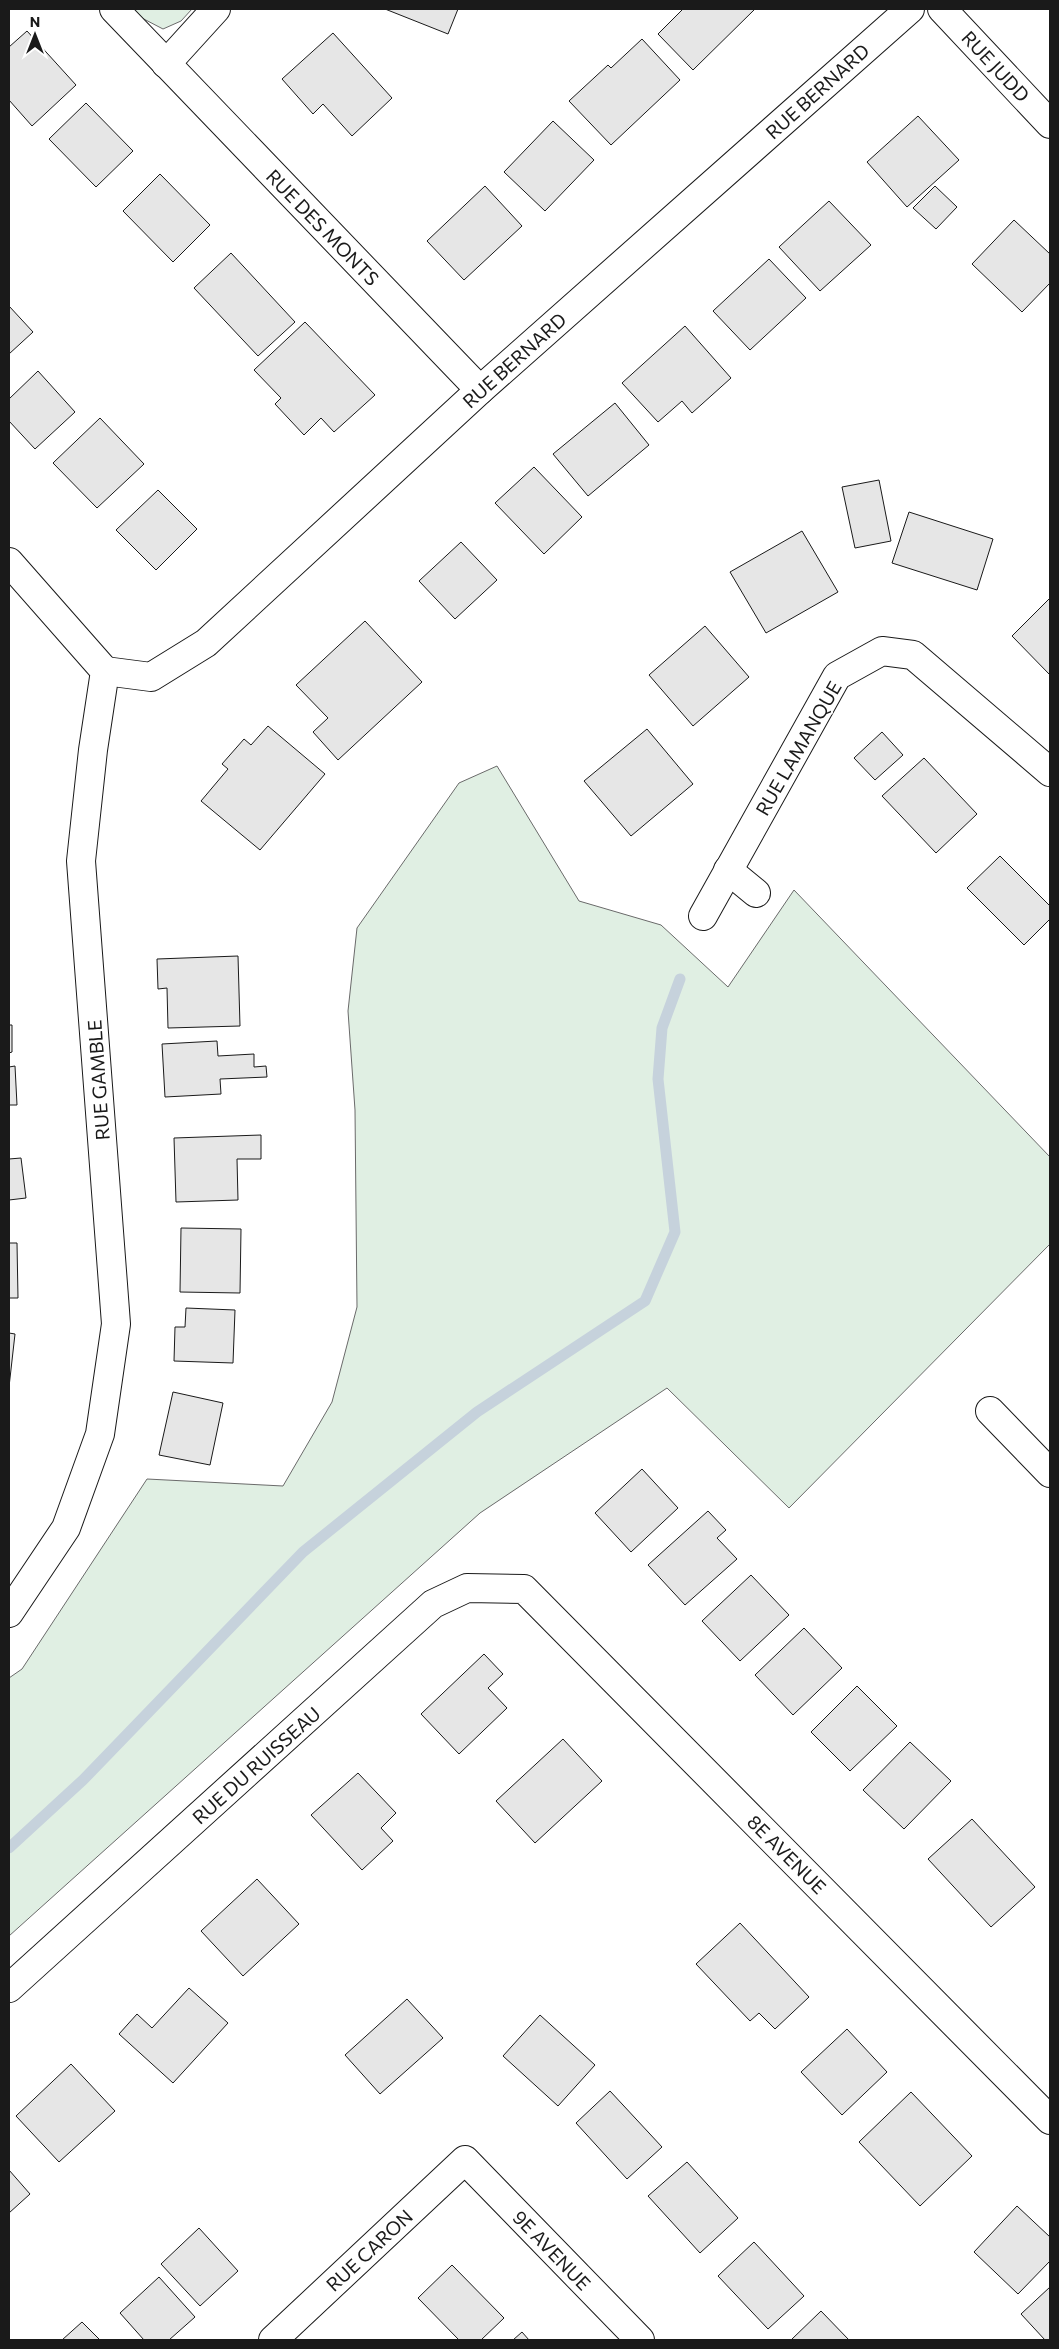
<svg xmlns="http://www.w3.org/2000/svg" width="1059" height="2349" viewBox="0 0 1059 2349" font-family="Commissioner,sans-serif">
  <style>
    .green { fill: #e0efe3; stroke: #6a6a6a }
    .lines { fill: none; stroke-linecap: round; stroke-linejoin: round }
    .stream { stroke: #c6d2dc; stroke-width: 11 }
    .building { fill: #e6e6e6; stroke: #1a1a1a }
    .minor-casing { stroke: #1a1a1a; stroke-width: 30 }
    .minor { stroke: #fff; stroke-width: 28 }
    .labels { text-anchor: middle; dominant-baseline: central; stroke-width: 4; stroke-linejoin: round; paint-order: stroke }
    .street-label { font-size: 19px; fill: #1a1a1a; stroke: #fff }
  </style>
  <rect width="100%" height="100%" fill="#fff"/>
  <!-- green -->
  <g class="green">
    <path d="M132,9H192L181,21L163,29L140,17Z"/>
    <path d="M497,766L579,901L661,925L728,987L794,890L1050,1157V1244L789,1508L667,1388L480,1513L9,1936V1678L22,1669L147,1479L283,1486L332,1402L357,1307L355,1110L348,1011L357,928L459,783Z"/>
  </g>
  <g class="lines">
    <!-- stream -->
    <path class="stream" d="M9,1848L83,1780L303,1552L477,1412L645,1301L675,1232L658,1079L662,1028L680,979"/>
  </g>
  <!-- building -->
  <g class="building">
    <path d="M385,9H458L448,34Z"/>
    <path d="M683,9H755L693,70L658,34Z"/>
    <path d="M27,31L76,85L32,126L9,100V47Z"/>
    <path d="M333,33L392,98L352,136L323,104L313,114L282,79Z"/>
    <path d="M642,39L680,80L611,145L569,101L608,65L611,68Z"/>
    <path d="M86,103L133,151L96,187L49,139Z"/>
    <path d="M918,116L959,160L907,207L867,162Z"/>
    <path d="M553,121L594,160L545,211L504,172Z"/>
    <path d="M160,174L210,225L173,262L123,211Z"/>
    <path d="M485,186L522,226L464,280L427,241Z"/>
    <path d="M935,186L957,207L936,229L913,208Z"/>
    <path d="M829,201L871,245L820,291L779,247Z"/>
    <path d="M1014,220L1050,254V283L1022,312L972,264Z"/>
    <path d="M231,253L295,322L258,356L194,288Z"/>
    <path d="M769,259L806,298L750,350L713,311Z"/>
    <path d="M9,306L33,332L9,354Z"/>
    <path d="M305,322L375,395L334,432L321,418L304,435L275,404L281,398L254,370Z"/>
    <path d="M685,326L731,378L692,413L682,401L658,422L622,383Z"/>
    <path d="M38,371L75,412L35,449L9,421V399Z"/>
    <path d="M615,403L649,445L588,496L553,454Z"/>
    <path d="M100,418L144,464L97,508L53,463Z"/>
    <path d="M534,467L582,517L544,554L495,503Z"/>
    <path d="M879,480L891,541L855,548L842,487Z"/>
    <path d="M158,490L197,529L156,570L116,530Z"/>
    <path d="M909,512L993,539L977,590L892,563Z"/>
    <path d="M802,531L838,592L766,633L730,572Z"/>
    <path d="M461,542L497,580L455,619L419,581Z"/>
    <path d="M1050,598V675L1012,636Z"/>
    <path d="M365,621L422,682L338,760L313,732L328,718L296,685Z"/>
    <path d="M705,626L749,677L693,726L649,675Z"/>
    <path d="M268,726L325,774L260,850L201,801L228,769L222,764L244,739L251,745Z"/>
    <path d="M647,729L693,784L631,836L584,781Z"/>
    <path d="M882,732L903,755L875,780L854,758Z"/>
    <path d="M924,758L977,814L936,853L882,796Z"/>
    <path d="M1000,856L1050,906V919L1024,945L967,888Z"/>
    <path d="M238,956L240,1026L168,1028L167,988L158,989L157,959Z"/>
    <path d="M9,1025H12V1052L9,1053Z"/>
    <path d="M217,1041L218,1056L254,1054V1067L266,1066L267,1077L220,1079L221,1094L165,1097L162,1044Z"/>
    <path d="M15,1066L17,1105H9V1067Z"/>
    <path d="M261,1135V1159H237L238,1200L176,1202L174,1138Z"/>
    <path d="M21,1158L26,1198L9,1200V1159Z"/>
    <path d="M181,1228L241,1229L240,1293L180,1292Z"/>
    <path d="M9,1243H17L18,1298H9Z"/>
    <path d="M186,1308L235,1310L233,1363L174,1361L175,1327H185Z"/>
    <path d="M9,1333L15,1334L9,1387Z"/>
    <path d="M173,1392L223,1403L210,1465L159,1455Z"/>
    <path d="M642,1469L678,1508L631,1552L595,1513Z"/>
    <path d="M708,1511L726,1530L717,1538L737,1559L685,1605L648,1565Z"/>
    <path d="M751,1575L789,1615L740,1661L702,1621Z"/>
    <path d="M804,1628L842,1668L793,1715L755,1675Z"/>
    <path d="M484,1654L503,1674L488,1688L507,1708L459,1754L421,1714Z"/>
    <path d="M857,1686L897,1726L850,1771L811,1732Z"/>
    <path d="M563,1739L602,1781L535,1843L496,1801Z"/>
    <path d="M910,1742L951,1781L904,1829L863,1790Z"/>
    <path d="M358,1773L396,1813L381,1828L393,1841L362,1870L311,1815Z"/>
    <path d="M972,1819L1035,1887L991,1927L928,1859Z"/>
    <path d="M257,1879L299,1924L243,1976L201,1931Z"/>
    <path d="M740,1923L809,1997L775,2029L759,2013L750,2021L696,1964Z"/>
    <path d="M189,1988L228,2023L173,2083L119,2034L137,2014L152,2028Z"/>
    <path d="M407,1999L443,2038L380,2094L345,2055Z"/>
    <path d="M540,2015L595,2065L558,2106L503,2056Z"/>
    <path d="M847,2029L887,2072L842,2115L801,2072Z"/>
    <path d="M71,2064L115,2111L59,2162L16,2116Z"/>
    <path d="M610,2091L662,2147L627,2179L576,2123Z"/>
    <path d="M911,2092L972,2156L920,2206L859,2142Z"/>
    <path d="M687,2162L738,2218L700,2253L648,2196Z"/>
    <path d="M9,2170L30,2194L9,2213Z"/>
    <path d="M1017,2206L1050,2237V2261L1018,2294L974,2252Z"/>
    <path d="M199,2228L238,2271L200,2306L161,2264Z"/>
    <path d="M754,2242L804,2296L768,2329L718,2276Z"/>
    <path d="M452,2265L504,2318L481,2340H459L418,2298Z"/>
    <path d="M159,2277L195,2317L169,2340H144L120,2313Z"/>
    <path d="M1050,2287V2340H1045L1021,2314Z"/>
    <path d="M821,2311L849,2340H791Z"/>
    <path d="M82,2322L100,2340H62Z"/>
    <path d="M522,2332L529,2340H513Z"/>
  </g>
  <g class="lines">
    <defs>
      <g id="minor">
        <path d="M114,9L480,390"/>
        <path d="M942,9L1050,124"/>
        <path d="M166,64L216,9"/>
        <path d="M9,562L105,671L93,750L81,861L116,1324L100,1434L66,1528L9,1613"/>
        <path d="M105,671L151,677L206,643L480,390L910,9"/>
        <path d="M728,870L756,893"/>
        <path d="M703,916L837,676L882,651L913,655L1050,772"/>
        <path d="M990,1411L1050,1473"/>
        <path d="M9,1988L433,1604L467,1588L524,1589L1050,2120"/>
        <path d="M273,2340L465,2160L640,2340"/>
      </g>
    </defs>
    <!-- minor casing -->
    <use href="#minor" class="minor-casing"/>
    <!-- minor -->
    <use href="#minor" class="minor"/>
  </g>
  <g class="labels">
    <!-- street labels -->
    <g class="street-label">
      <text transform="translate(996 66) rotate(47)">RUE JUDD</text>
      <text transform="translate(817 91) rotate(-42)">RUE BERNARD</text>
      <text transform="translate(323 227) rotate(46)">RUE DES MONTS</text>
      <text transform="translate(514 360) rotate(-42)">RUE BERNARD</text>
      <text transform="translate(798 748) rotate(-60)">RUE LAMANQUE</text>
      <text transform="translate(98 1080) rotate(-94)">RUE GAMBLE</text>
      <text transform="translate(256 1765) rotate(-42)">RUE DU RUISSEAU</text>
      <text transform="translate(787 1854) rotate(45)">8E AVENUE</text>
      <text transform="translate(369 2250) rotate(-43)">RUE CARON</text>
      <text transform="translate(552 2250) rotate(46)">9E AVENUE</text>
    </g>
  </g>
  <!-- border -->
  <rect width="1059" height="2349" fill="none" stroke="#1a1a1a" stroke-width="20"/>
  <!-- north arrow -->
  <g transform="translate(35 35)" stroke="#ffffff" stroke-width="4" paint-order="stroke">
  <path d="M0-4L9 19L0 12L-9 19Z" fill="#1a1a1a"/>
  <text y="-8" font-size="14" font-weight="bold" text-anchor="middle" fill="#1a1a1a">N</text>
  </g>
</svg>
